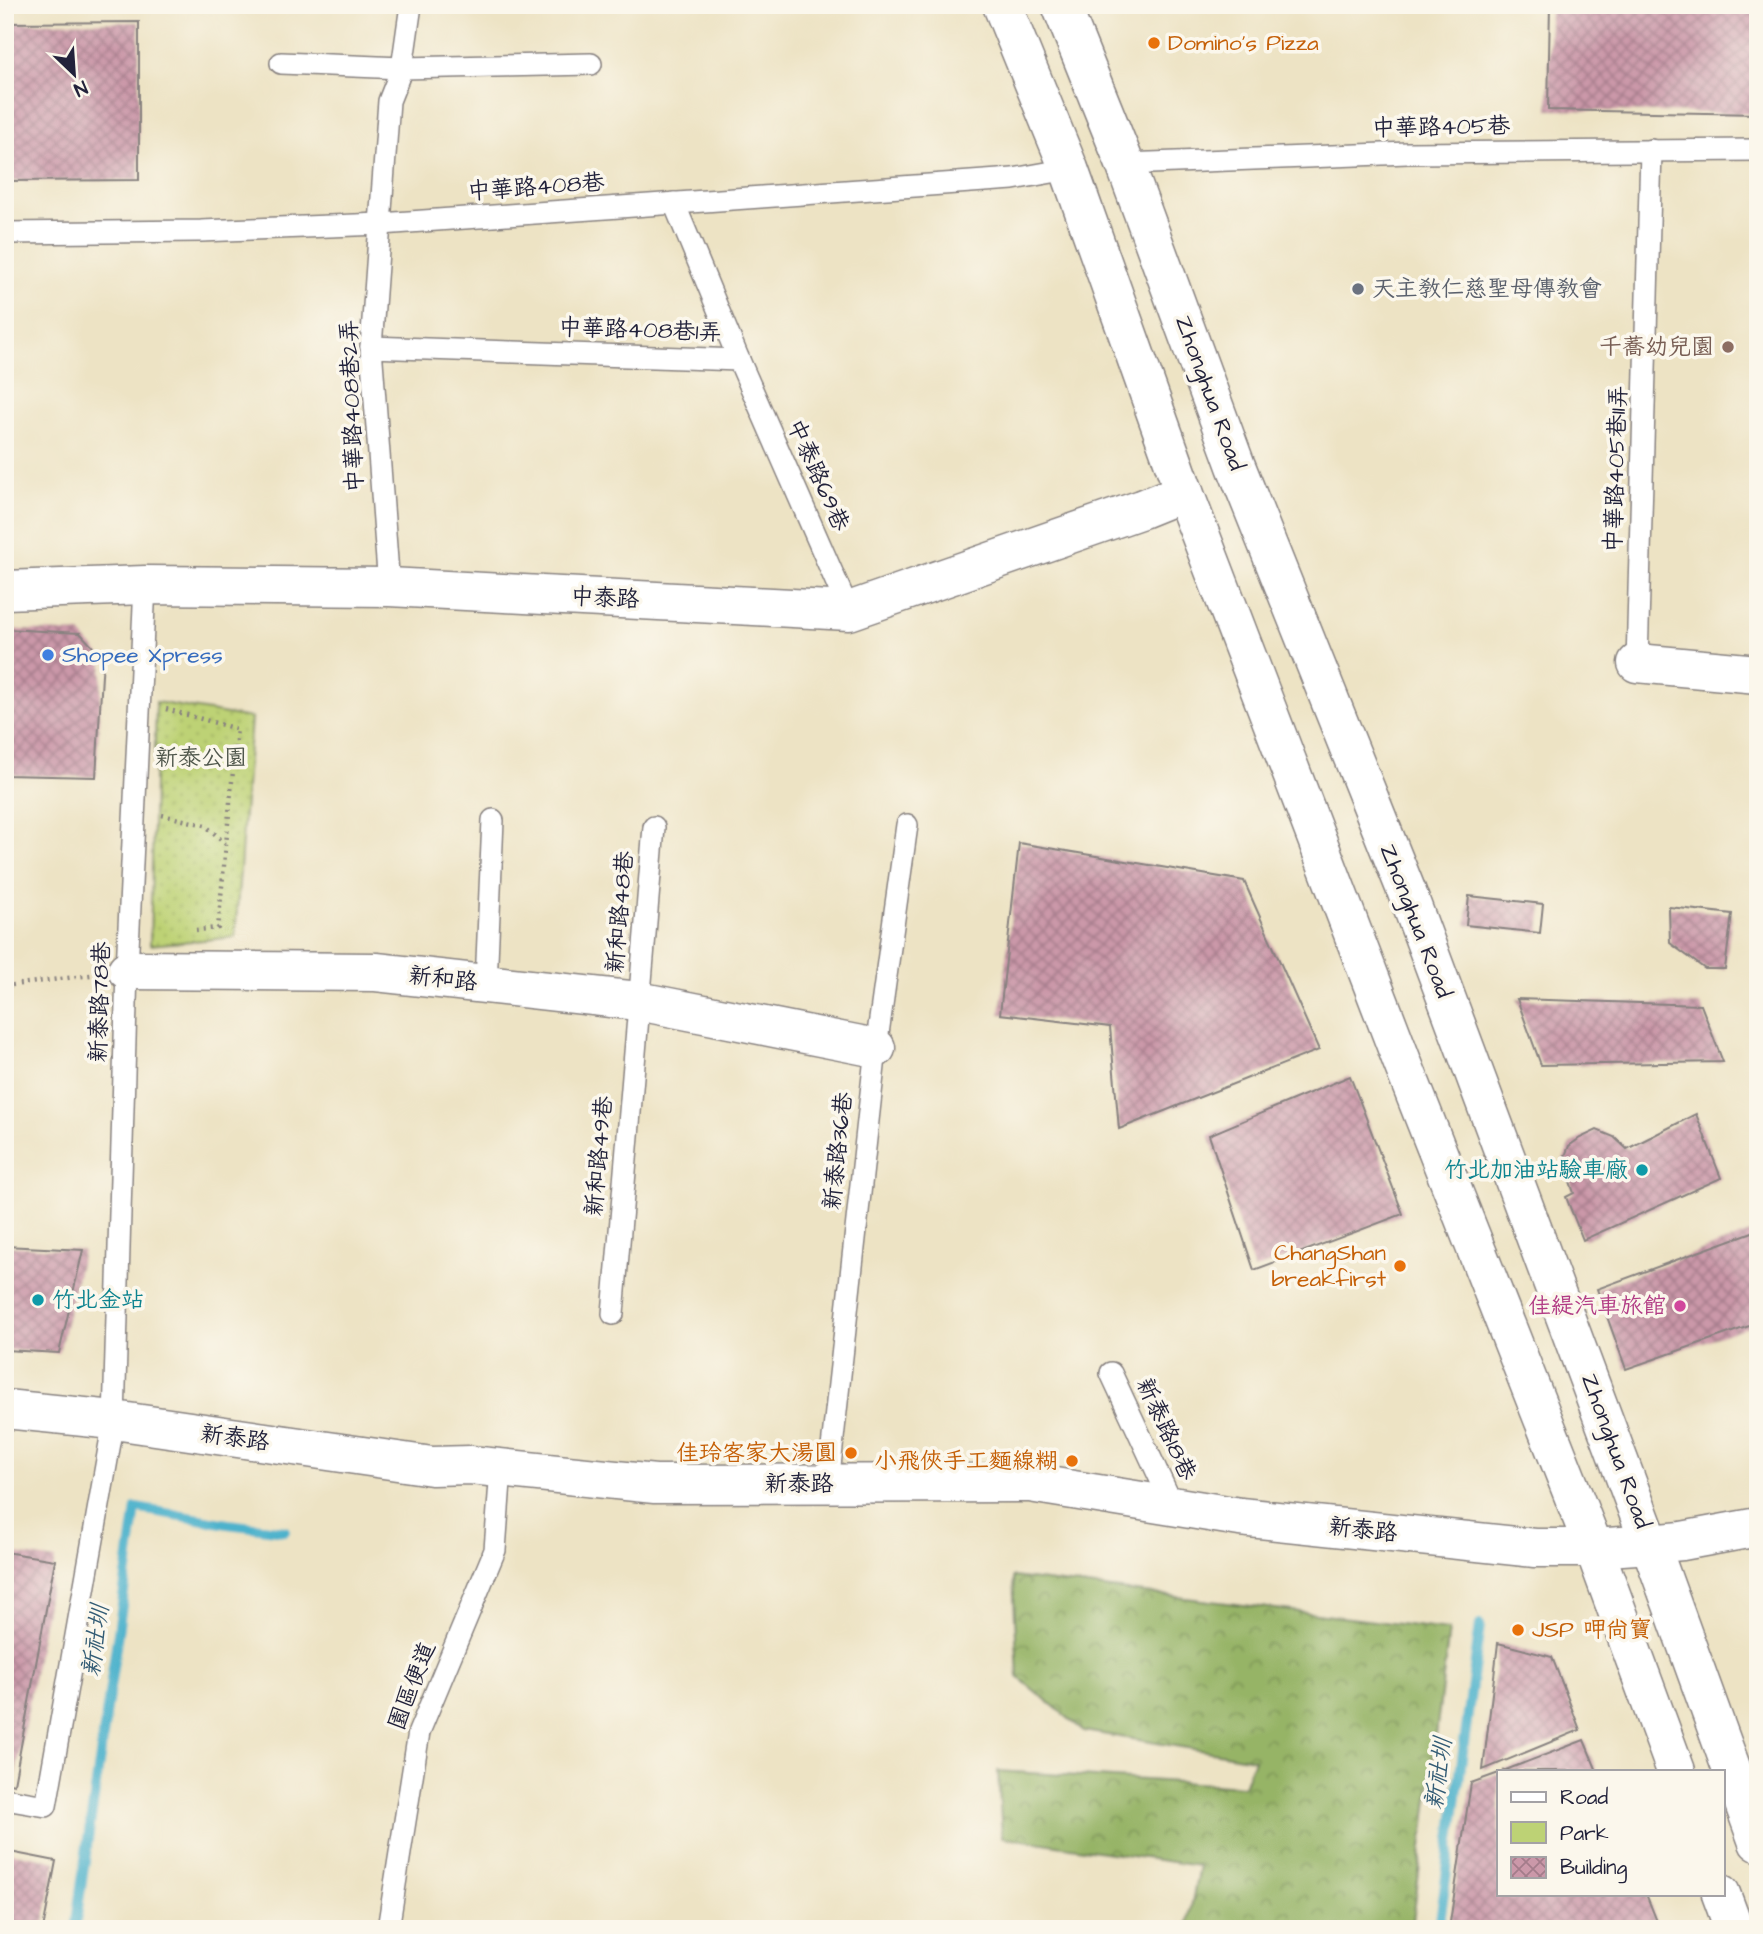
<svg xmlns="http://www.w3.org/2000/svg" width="1763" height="1934" viewBox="0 0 1763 1934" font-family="'Architects Daughter','LXGW WenKai TC',sans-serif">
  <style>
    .green { fill: url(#green-dots); stroke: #707a58; stroke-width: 2 }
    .forest { fill: url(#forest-crowns); stroke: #5c6b50; stroke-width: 2 }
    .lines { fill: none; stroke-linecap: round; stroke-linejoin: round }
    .stream { stroke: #4db2cc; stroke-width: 10 }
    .building { fill: url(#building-cross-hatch) }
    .lane-casing { stroke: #888280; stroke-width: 24 }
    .street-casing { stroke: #888280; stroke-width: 41 }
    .secondary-casing { stroke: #888280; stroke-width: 41 }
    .primary-casing { stroke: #888280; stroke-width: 41 }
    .path { stroke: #888280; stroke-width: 4.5; stroke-dasharray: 2 5; stroke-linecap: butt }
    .lane { stroke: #fff; stroke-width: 21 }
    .street { stroke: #fff; stroke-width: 38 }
    .secondary { stroke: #fff; stroke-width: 38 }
    .primary { stroke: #fff; stroke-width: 38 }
    .food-dot { fill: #e8710a; stroke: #fbf7ec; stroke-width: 2.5 }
    .worship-dot { fill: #6b7280; stroke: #fbf7ec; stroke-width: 2.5 }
    .education-dot { fill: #8d6e63; stroke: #fbf7ec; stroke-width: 2.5 }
    .shop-dot { fill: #3f7fe0; stroke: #fbf7ec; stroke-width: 2.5 }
    .culture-dot { fill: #0f9aa8; stroke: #fbf7ec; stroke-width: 2.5 }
    .hotel-dot { fill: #d1479c; stroke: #fbf7ec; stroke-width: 2.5 }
    .labels { text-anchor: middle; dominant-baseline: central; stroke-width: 7; stroke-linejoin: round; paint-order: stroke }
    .food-label { font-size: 23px; fill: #c56008; stroke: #fbf7ec; text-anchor: end }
    .street-label { font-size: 23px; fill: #22223b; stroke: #fbf7ec }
    .worship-label { font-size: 23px; fill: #5b616d; stroke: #fbf7ec; text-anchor: start }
    .education-label { font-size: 23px; fill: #785e54; stroke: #fbf7ec; text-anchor: end }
    .shop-label { font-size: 23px; fill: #366cbe; stroke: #fbf7ec; text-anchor: start }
    .park-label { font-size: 23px; fill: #50574c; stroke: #fbf7ec }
    .culture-label { font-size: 23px; fill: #0d838f; stroke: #fbf7ec; text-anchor: end }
    .hotel-label { font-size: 23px; fill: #b23c85; stroke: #fbf7ec; text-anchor: end }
    .water-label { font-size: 24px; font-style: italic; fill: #335c75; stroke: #fbf7ec }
  </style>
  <defs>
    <pattern id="green-dots" width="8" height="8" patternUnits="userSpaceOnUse" patternTransform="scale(1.75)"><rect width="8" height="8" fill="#bdd275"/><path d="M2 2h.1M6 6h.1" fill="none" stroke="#a2b466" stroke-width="1.8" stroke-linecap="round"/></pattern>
    <pattern id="forest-crowns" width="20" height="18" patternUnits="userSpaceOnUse" patternTransform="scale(1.75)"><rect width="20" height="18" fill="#96b466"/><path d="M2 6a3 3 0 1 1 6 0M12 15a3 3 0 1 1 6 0" fill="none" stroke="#7a9255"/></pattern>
    <pattern id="building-cross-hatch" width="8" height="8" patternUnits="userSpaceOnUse" patternTransform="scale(1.75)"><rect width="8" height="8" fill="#cb98a9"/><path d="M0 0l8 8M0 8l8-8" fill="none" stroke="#a47c8b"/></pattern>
  </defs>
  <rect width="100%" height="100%" fill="#fbf7ec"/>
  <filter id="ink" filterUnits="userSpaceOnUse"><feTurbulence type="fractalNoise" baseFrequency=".0143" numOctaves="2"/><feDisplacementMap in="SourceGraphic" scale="14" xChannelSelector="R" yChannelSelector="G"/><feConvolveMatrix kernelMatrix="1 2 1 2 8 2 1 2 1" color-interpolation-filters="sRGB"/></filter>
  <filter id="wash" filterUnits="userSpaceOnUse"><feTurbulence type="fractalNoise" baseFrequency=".00686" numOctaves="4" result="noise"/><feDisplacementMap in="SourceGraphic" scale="28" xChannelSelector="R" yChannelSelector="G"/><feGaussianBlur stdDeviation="1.57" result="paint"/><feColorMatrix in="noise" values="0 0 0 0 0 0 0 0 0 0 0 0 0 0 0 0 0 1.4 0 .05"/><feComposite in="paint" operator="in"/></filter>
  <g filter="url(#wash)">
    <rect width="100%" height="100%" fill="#ede3c4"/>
    <!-- green -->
    <path class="green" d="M156,702L251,718L235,937L150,945Z"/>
    <!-- forest -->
    <path class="forest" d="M1013,1577L1449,1630L1412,1929H1187L1199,1866L1002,1837L998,1771L1244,1786L1254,1759L1084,1731L1018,1677Z"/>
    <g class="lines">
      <!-- stream -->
      <g class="stream">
        <path d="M75,1929L136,1508L228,1524L285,1531"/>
        <path d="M1439,1929L1480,1625"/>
      </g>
    </g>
    <g id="blocks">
      <!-- building -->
      <g class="building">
        <path d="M1550,5H1627V8L1730,10V5H1758V114L1548,110Z"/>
        <path d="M139,22V180L5,181V23Z"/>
        <path d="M5,629L80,633L103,658L96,777L5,775Z"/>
        <path d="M1019,843L1244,881L1319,1050L1119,1129L1110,1027L1000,1014Z"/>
        <path d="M1469,896L1543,904L1540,933L1466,925Z"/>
        <path d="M1669,907L1732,914L1725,969H1705L1670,943Z"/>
        <path d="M1517,999L1701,1005L1723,1062L1541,1065Z"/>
        <path d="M1350,1076L1403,1214L1254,1270L1209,1135Z"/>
        <path d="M1696,1114L1721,1178L1583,1240L1566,1197L1574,1193L1563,1161L1569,1146L1580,1138L1597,1130L1614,1137L1627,1149Z"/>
        <path d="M1758,1230V1323L1626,1369L1597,1289Z"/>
        <path d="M5,1246L83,1250L59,1353L5,1350Z"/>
        <path d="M5,1552L55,1560L14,1784L5,1782Z"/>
        <path d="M1498,1643L1552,1657L1580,1730L1483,1770Z"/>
        <path d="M1584,1740L1597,1771H1503Z"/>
        <path d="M1499,1773V1894H1646L1660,1929H1449L1471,1783Z"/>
        <path d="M5,1851L56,1861L43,1929H5Z"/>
      </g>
    </g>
  </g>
  <g filter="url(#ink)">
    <use href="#blocks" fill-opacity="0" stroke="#888280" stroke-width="2"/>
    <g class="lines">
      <defs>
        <g id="lane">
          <path d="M281,63L402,68L591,64"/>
          <path d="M1125,164L1408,153L1758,150"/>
          <path d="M674,203L739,360L849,611"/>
          <path d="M5,233L201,231L381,224L1013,179L1069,169"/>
          <path d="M371,347L739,360"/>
          <path d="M389,587L371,347L389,101L402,68L411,5"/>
          <path d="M1637,663L1651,150"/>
          <path d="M486,984L493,820"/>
          <path d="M613,1314L654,827"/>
          <path d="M1111,1373L1173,1506"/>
          <path d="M828,1484L876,1048L907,825"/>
          <path d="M5,1799L46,1806L114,1420L127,970L145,585"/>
          <path d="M388,1929L419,1732L495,1550L501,1468"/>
        </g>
        <g id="street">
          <path d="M5,590L145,585L389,587L849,611L1142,509L1184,492"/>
          <path d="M1637,663L1758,674"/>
          <path d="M127,970L376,972L638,1001L876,1048"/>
          <path d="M5,1409L114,1420L432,1466L470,1465L655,1484L1030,1483L1240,1517L1535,1548H1594L1650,1544"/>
        </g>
        <path id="secondary" d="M1650,1544L1682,1541L1758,1527"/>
        <g id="primary">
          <path d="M1002,5L1069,169L1184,492L1403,1064L1594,1548L1676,1771"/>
          <path d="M1061,5L1125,164L1236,466L1406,890L1650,1544L1758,1842"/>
          <path d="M1721,1894L1734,1929"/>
        </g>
      </defs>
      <!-- lane casing -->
      <use href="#lane" class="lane-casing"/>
      <!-- street casing -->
      <use href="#street" class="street-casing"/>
      <!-- secondary casing -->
      <use href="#secondary" class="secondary-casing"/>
      <!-- primary casing -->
      <use href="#primary" class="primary-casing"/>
      <!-- path -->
      <g class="path">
        <path d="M166,709L237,729L218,928L196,930"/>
        <path d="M162,815L205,825L225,843"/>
        <path d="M5,986L91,975"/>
      </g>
      <!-- lane -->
      <use href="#lane" class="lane"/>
      <!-- street -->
      <use href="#street" class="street"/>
      <!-- secondary -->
      <use href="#secondary" class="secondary"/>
      <!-- primary -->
      <use href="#primary" class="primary"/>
    </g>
  </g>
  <!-- markers -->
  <g class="food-dot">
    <circle cx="1154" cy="43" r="7"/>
    <circle cx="1400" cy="1266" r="7"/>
    <circle cx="851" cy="1453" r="7"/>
    <circle cx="1072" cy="1461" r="7"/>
    <circle cx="1518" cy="1630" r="7"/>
  </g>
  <circle class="worship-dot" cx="1358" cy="289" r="7"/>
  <circle class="education-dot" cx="1728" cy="347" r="7"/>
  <circle class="shop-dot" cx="48" cy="655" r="7"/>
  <g class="culture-dot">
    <circle cx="1642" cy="1170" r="7"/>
    <circle cx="38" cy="1300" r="7"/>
  </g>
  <circle class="hotel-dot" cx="1680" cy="1306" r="7"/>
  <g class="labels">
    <!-- food labels -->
    <g class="food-label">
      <text x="1168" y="43" text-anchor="start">Domino's Pizza</text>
      <text x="1386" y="1253">ChangShan<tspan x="1386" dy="26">breakfirst</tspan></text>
      <text x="837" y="1453">佳玲客家大湯圓</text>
      <text x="1058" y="1461">小飛俠手工麵線糊</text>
      <text x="1532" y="1630" text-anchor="start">JSP 呷尚寶</text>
    </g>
    <!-- street labels -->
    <g class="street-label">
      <text transform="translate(1441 127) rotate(-1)">中華路405巷</text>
      <text transform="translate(536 187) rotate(-4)">中華路408巷</text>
      <text transform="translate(640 330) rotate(2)">中華路408巷1弄</text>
      <text transform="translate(1210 393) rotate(70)">Zhonghua Road</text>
      <text transform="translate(352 406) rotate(-92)">中華路408巷2弄</text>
      <text transform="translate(1616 469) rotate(-88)">中華路405巷11弄</text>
      <text transform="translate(818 475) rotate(66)">中泰路69巷</text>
      <text transform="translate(605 598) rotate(3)">中泰路</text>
      <text transform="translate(620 912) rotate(-85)">新和路48巷</text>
      <text transform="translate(1416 921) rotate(69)">Zhonghua Road</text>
      <text transform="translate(443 979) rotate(6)">新和路</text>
      <text transform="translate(100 1002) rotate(-88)">新泰路78巷</text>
      <text transform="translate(838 1151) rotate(-84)">新泰路36巷</text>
      <text transform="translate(599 1156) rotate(-85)">新和路49巷</text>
      <text transform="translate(1166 1429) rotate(65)">新泰路18巷</text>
      <text transform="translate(235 1438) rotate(8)">新泰路</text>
      <text transform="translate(1616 1451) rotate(70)">Zhonghua Road</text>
      <text x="799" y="1484">新泰路</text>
      <text transform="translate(1363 1530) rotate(6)">新泰路</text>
      <text transform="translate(412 1686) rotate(-69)">園區便道</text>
    </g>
    <!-- worship labels -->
    <g class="worship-label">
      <text x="1372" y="289">天主教仁慈聖母傳教會</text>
    </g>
    <!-- education labels -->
    <g class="education-label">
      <text x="1714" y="347">千蕎幼兒園</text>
    </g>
    <!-- shop labels -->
    <g class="shop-label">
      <text x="62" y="655">Shopee Xpress</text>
    </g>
    <!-- park labels -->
    <g class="park-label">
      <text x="201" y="758">新泰公園</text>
    </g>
    <!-- culture labels -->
    <g class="culture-label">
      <text x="1628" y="1170">竹北加油站驗車廠</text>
      <text x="52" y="1300" text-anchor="start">竹北金站</text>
    </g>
    <!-- hotel labels -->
    <g class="hotel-label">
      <text x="1666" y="1306">佳緹汽車旅館</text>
    </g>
    <!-- water labels -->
    <g class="water-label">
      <text transform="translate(96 1641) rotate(-82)">新社圳</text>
      <text transform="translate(1439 1774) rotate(-82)">新社圳</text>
    </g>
  </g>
  <!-- margin -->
  <rect width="1763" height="1934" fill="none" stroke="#fbf7ec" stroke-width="28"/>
  <!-- legend -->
  <rect x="1497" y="1770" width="228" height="126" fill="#fbf7ec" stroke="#a4a2a5" stroke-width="2"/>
  <rect x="1511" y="1792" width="35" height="10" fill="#ffffff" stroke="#a4a2a5" stroke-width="2"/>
  <text x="1560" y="1804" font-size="21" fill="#22223b">Road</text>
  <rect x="1511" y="1822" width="35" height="21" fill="#bdd275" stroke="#a4a2a5" stroke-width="2"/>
  <text x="1560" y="1840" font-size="21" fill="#22223b">Park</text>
  <rect x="1511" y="1857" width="35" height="21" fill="url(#building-cross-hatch)" stroke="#a4a2a5" stroke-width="2"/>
  <text x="1560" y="1874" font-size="21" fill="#22223b">Building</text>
  <!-- north arrow -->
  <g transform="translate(74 74) rotate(155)" stroke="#fbf7ec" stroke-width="5" paint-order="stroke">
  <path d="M0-5L12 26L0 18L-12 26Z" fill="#22223b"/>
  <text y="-10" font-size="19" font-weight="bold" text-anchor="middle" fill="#22223b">N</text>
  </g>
</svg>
